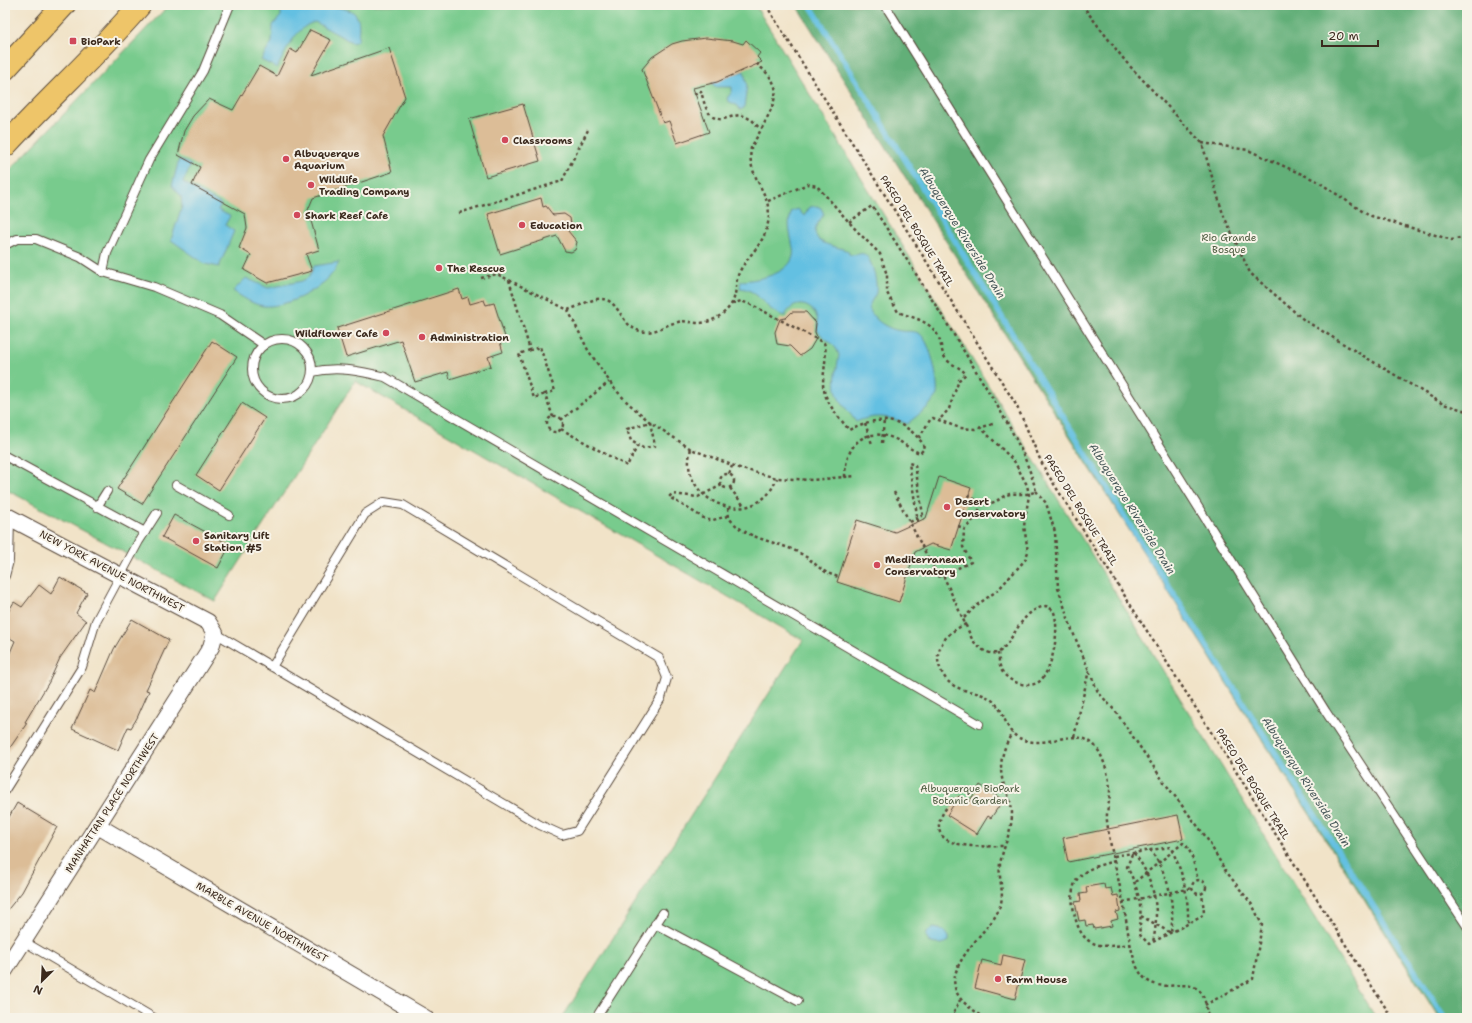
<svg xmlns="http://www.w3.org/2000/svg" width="1472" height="1023" viewBox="0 0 1472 1023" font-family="'Shantell Sans',sans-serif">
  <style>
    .green { fill: #78cb8d; stroke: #5a7a56 }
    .forest { fill: #62af78; stroke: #4e6c4b }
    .water { fill: #64c0e2; stroke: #507580 }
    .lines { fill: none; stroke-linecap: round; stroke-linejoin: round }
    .stream { stroke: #64c0e2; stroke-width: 5.5 }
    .building { fill: #dcbd97 }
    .service-casing { stroke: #564638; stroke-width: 10 }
    .minor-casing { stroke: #564638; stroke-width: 18 }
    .primary-casing { stroke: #564638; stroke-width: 24 }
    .path { stroke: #564638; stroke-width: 2.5; stroke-dasharray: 3 3; stroke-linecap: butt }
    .service { stroke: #fff; stroke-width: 8 }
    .minor { stroke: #fff; stroke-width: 16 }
    .primary { stroke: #eec569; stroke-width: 22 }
    .path-bridge { stroke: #564638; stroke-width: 2.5; stroke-dasharray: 3 3; stroke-linecap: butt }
    .poi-dot { fill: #d1495b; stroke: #f7f3e8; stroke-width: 1.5 }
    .labels { text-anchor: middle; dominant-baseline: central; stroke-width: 4; stroke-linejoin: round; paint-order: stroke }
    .poi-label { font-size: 10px; font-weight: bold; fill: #3b2a1e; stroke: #f7f3e8; text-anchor: start }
    .street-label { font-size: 10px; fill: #3b2a1e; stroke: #f7f3e8 }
    .park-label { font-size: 10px; fill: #4d5a3f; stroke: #f7f3e8 }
    .water-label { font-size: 11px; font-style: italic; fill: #475759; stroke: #f7f3e8 }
  </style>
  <rect width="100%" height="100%" fill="#f7f3e8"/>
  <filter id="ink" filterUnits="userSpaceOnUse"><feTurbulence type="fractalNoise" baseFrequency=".025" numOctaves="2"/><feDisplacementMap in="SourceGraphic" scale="8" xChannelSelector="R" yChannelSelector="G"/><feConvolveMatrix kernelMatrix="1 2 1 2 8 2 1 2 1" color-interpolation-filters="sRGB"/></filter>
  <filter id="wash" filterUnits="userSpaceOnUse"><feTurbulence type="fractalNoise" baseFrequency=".012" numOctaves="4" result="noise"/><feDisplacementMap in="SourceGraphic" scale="16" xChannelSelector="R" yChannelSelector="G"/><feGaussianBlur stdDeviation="0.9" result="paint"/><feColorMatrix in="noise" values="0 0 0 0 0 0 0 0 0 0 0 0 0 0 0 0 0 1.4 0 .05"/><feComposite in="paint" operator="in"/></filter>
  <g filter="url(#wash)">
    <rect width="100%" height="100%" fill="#f1e3c8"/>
    <!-- green -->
    <path class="green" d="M169,5H755L1376,1018H562L803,640L355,381L215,601L5,489V175Z"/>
    <!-- forest -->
    <path class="forest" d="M796,5H1467V1018H1439Z"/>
    <!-- water -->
    <g class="water">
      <path d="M281,5C295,5 348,3 356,15C361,23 358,32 358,40L353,43L315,22C296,26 285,53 277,68L261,60L272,42L273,25L281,16Z"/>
      <path d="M744,71L747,86L744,108L740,110L738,106L728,101L727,98L732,92V87H716L711,83Z"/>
      <path d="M179,159L191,165L183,182L221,204L218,210L230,216L225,225L234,231L219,267L205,264L171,240L182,206L181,196L172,186Z"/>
      <path d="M817,206L821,208L824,214C822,218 819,221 817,225C808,245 836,245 848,251L849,254C856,257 860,252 864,254C872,258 878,284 876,293C874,298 870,302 869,307C872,320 889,330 902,331C908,332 914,330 920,334C931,342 939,382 937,395L928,407L907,424C889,416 874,414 856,422C851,414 844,407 839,399C832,385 837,369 839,355C835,342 824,340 817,330C823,306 794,295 785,316C762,310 761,290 740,288L741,281C758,280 798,273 793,248C791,235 786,225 792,211L798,209L804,216L810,207Z"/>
      <path d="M339,262C337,266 335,271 331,275C318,291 285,308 263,306C252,304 242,297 233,291L246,278L268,288L302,281L309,277L314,266Z"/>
      <path d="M934,928L944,930L949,937V941C943,945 937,945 929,942L926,936L928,931Z"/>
    </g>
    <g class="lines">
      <!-- stream -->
      <path class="stream" d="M810,5L1139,540L1445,1018"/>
    </g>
    <g id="blocks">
      <!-- building -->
      <g class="building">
        <path d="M310,30L331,40L311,75L389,48L405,97L383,136L392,172L313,198L308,210L319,250L306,254L312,271L267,283L244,270L251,255L239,248L247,228L245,214L192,185L200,167L178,155L184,131L193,116L209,99L233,110L259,66L277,76L290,49L297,53Z"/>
        <path d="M706,38L733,41L743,44L746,40L760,53L757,57L762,62L717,82L693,88L709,132L677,143L669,121L663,123L642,69L652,57L672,44L682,41Z"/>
        <path d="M523,104L540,161L486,177L469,119Z"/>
        <path d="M541,198L543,207L546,206L553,215L564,214L570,218L571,224L568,231L577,242L575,250L571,252L565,251L557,236L500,254L488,214Z"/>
        <path d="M459,289L462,299L468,297L470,304L484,300L486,305L494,303L506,340L500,342L503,352L488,357L491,366L450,379L448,372L415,382L401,340L346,357L337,328Z"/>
        <path d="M792,312H806L816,323L815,332L817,337L810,349L800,356L790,346L777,344L775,332L780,319L786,318Z"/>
        <path d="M212,341L237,357L142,504L117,489Z"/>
        <path d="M242,403L265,418L219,490L196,475Z"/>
        <path d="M939,477L971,488L951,550L931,544L915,552L899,602L837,582L857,520L895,532L926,518Z"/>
        <path d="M174,515L230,545L218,568L162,537Z"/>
        <path d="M60,577L87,593L76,613L86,621L60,658L49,682L25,722L27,723L5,755V664L15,641L5,635V617L14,602L22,607L39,585L51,594Z"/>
        <path d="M132,619L169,640L146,690L149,691L137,718L131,728L128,727L118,750L72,729L90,690L95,693L114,649Z"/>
        <path d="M980,785L1003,800L991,818L988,816L977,834L947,815L959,796L969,802Z"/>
        <path d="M17,803L57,827L22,892L5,913V824Z"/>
        <path d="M1178,815L1183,839L1068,862L1063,838Z"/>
        <path d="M1104,884L1105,889L1111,888L1113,896L1118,895L1120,911L1116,912L1118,919L1111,921L1112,926L1094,929L1093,925L1086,926L1085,920L1079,921L1075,902L1081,901L1080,894L1087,893L1086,887Z"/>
        <path d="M1003,955L1025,960L1015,999L975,988L982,960L1001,965Z"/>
      </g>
    </g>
  </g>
  <g filter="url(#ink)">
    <use href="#blocks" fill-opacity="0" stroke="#564638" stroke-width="1"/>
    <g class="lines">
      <defs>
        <g id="service">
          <path d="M885,5L1326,712L1467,926"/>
          <path d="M5,245L17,239H36L80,257L103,272L154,287L220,315L264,345"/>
          <path d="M103,272L107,253L149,160L203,71L230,5"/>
          <circle cx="282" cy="369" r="30"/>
          <path d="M312,372C337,366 361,371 385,377L979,724"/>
          <path d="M5,456L145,532"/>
          <path d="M176,485L229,515"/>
          <path d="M97,507L107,491"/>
          <path d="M5,576L9,561L10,518"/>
          <path d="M215,633L540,825L562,835L577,831L661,698L667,678L659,658L403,505L384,502L365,514L272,667"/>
          <path d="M5,790L82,667L96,621L139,541L157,513"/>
          <path d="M655,924L798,1001"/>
          <path d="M23,941L154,1018"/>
          <path d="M596,1018L663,913"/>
        </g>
        <g id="minor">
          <path d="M5,515L208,622L215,633L211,647L5,970"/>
          <path d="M98,826L425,1018"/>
        </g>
        <g id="primary">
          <path d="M5,69L64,5"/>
          <path d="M5,146C49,98 98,54 140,5"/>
        </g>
      </defs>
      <!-- service casing -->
      <use href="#service" class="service-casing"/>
      <!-- minor casing -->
      <use href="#minor" class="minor-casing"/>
      <!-- primary casing -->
      <use href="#primary" class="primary-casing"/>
      <!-- path -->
      <g class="path">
        <path d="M766,5L1015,403C1027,426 1035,451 1047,473L1392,1018"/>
        <path d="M1082,5L1126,62L1202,143L1223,214L1250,273L1304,320L1443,404L1467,411"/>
        <path d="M694,94L701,91C704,102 707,121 723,119C729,118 735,115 742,115L752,120L760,129"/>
        <path d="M1202,143L1248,150L1317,181L1368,215L1452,240L1467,236"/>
        <path d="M768,201L808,184L817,186L857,231L880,254L887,275V293L898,312C913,318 932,321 939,338C942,346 941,355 948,361C954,366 960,367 966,374L959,380L949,409L941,418"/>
        <path d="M459,213L562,181L589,128"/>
        <path d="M849,222L872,206C907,259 940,312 973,366C997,406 1024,445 1036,491C1027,496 1019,493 1010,494C998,497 999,504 982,504L975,518L964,530L963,547L971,562L943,575"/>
        <path d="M481,278L497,274L568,310L588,350L614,388L628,403L650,422L691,449L742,469L777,478L812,480L855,476"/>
        <path d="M509,280L530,350L540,347L555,391L545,394L553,417"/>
        <path d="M732,304L741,301L752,305L824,343C828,353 823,373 823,384C824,402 839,417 849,430C876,415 904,417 923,444L924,449L920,453C910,450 903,442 893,438C862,426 845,447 845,477"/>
        <path d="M568,310C577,307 587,301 597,299C620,296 619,326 640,331C654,335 665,324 678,322C685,320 692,323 699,323C712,323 730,312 734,298C737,289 735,278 741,269C751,252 764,244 768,223C774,193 746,178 751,148C758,134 779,102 775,87C772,77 765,71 757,64"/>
        <path d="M530,350L519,354L534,398L545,394"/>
        <circle cx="555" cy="424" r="8"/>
        <path d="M561,420L609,382"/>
        <path d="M865,423L872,444"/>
        <path d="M561,429L627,466L638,445L631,441L627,429L650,422L655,446L643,448L638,445"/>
        <path d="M919,438L930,420L933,418L960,428L975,429L993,424"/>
        <path d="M882,443L884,420"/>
        <path d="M691,449C677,493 736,528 768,494C772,489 775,483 777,478"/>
        <circle cx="727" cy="481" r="7"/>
        <path d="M729,474L732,466"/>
        <path d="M722,485L698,497L672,494L669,497L707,520H713L728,516"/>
        <path d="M730,488L744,506"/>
        <path d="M1036,491L1046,503L1055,532L1058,588L1072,630L1098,692L1116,712L1164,782L1206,837L1225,870L1253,906L1262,925L1253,979L1205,1005"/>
        <path d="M894,492L938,577L943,575L972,639C978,648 987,655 998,653C1017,638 1019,611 1046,606L1053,610C1061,626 1053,669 1040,681C1029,690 1008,682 1002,671C999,666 999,659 998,653"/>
        <path d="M968,495L982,504"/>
        <path d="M728,508L729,518C748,542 779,540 803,555C818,564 819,572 839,577"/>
        <path d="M910,522L923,515"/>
        <path d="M958,526L964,528"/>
        <path d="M964,618L977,605L998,590L1025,560L1028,552L1024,526L1029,495L1027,485L1014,461L981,428"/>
        <path d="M966,624C953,630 943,637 939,651C937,656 938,663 940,668C951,698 978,686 994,702C1009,716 1002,735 1028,741C1050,747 1076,726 1095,746C1103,755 1110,778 1110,791C1110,801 1106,811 1107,821C1110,848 1118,875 1123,902C1127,923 1129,947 1137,967C1154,1003 1188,972 1202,994C1206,1000 1206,1010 1208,1018"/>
        <path d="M1074,737L1089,670"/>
        <path d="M953,798C949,804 944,811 941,817C927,852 987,846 1005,846"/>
        <path d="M1134,853C1155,880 1160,910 1153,942"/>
        <path d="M1132,854L1127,867C1139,889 1143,908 1139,934L1149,944L1201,917L1204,913L1202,893"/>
        <path d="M1114,856L1170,847C1183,870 1189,898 1188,924"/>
        <path d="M1115,861C1083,869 1067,876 1074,912C1081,949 1100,948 1132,944"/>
        <circle cx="1199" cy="887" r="7"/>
        <path d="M1135,882L1183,843C1192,848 1195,870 1198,880"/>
        <path d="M1123,902L1193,888"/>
        <path d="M1141,916L1171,933C1175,902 1169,875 1150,850"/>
        <path d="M951,1018L960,1000"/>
        <path d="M986,1018C944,995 947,975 976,940C986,927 997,919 1001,903C1004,890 998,877 1000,864C1003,847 1012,831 1012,814C1012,802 1007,793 1003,782C998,764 1003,749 1012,733"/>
      </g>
      <!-- service -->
      <use href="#service" class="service"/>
      <!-- minor -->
      <use href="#minor" class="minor"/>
      <!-- primary -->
      <use href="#primary" class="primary"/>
      <!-- path-bridge -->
      <path class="path-bridge" d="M918,522L909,463L915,465L923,515"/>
    </g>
  </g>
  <!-- markers -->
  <g class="poi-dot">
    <rect x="69" y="37" width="8" height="8" rx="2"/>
    <circle cx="505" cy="140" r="4"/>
    <circle cx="286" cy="159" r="4"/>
    <circle cx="311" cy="185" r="4"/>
    <circle cx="297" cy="215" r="4"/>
    <circle cx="522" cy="225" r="4"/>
    <circle cx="439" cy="268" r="4"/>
    <circle cx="386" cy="333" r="4"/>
    <circle cx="422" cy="337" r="4"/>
    <circle cx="947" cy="507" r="4"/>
    <circle cx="196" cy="541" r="4"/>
    <circle cx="877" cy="565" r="4"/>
    <circle cx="998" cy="979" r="4"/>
  </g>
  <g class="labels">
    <!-- poi labels -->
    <g class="poi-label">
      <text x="81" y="41">BioPark</text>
      <text x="513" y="140">Classrooms</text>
      <text x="294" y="153">Albuquerque<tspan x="294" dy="12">Aquarium</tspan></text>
      <text x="319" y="179">Wildlife<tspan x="319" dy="12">Trading Company</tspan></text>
      <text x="305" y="215">Shark Reef Cafe</text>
      <text x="530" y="225">Education</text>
      <text x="447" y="268">The Rescue</text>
      <text x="378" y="333" text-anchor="end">Wildflower Cafe</text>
      <text x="430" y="337">Administration</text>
      <text x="955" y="501">Desert<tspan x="955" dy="12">Conservatory</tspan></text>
      <text x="204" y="535">Sanitary Lift<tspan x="204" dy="12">Station #5</tspan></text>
      <text x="885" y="559">Mediterranean<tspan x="885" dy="12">Conservatory</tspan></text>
      <text x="1006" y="979">Farm House</text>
    </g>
    <!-- street labels -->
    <g class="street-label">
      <text transform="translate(917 231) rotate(58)">PASEO DEL BOSQUE TRAIL</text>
      <text transform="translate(1081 510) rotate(58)">PASEO DEL BOSQUE TRAIL</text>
      <text transform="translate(112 571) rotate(28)">NEW YORK AVENUE NORTHWEST</text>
      <text transform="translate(1253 784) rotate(58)">PASEO DEL BOSQUE TRAIL</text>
      <text transform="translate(112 803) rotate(-57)">MANHATTAN PLACE NORTHWEST</text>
      <text transform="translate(262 922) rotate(30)">MARBLE AVENUE NORTHWEST</text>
    </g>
    <!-- park labels -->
    <g class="park-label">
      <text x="1229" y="237">Rio Grande<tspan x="1229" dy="12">Bosque</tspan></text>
      <text x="970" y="788">Albuquerque BioPark<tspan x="970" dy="12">Botanic Garden</tspan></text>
    </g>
    <!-- water labels -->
    <g class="water-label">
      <text transform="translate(962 233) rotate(58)">Albuquerque Riverside Drain</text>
      <text transform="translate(1132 509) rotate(58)">Albuquerque Riverside Drain</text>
      <text transform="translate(1306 782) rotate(57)">Albuquerque Riverside Drain</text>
    </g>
  </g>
  <!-- margin -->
  <rect width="1472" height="1023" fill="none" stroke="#f7f3e8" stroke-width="20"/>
  <!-- north arrow -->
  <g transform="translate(42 981) rotate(204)" stroke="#f7f3e8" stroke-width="3" paint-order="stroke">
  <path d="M0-3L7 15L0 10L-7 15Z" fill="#3b2a1e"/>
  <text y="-6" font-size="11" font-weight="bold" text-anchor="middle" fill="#3b2a1e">N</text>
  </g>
  <!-- scale -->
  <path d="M1322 40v6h56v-6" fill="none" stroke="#3b2a1e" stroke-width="2"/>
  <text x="1328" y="40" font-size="12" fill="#3b2a1e" stroke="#f7f3e8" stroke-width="3" paint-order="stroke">20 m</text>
</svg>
